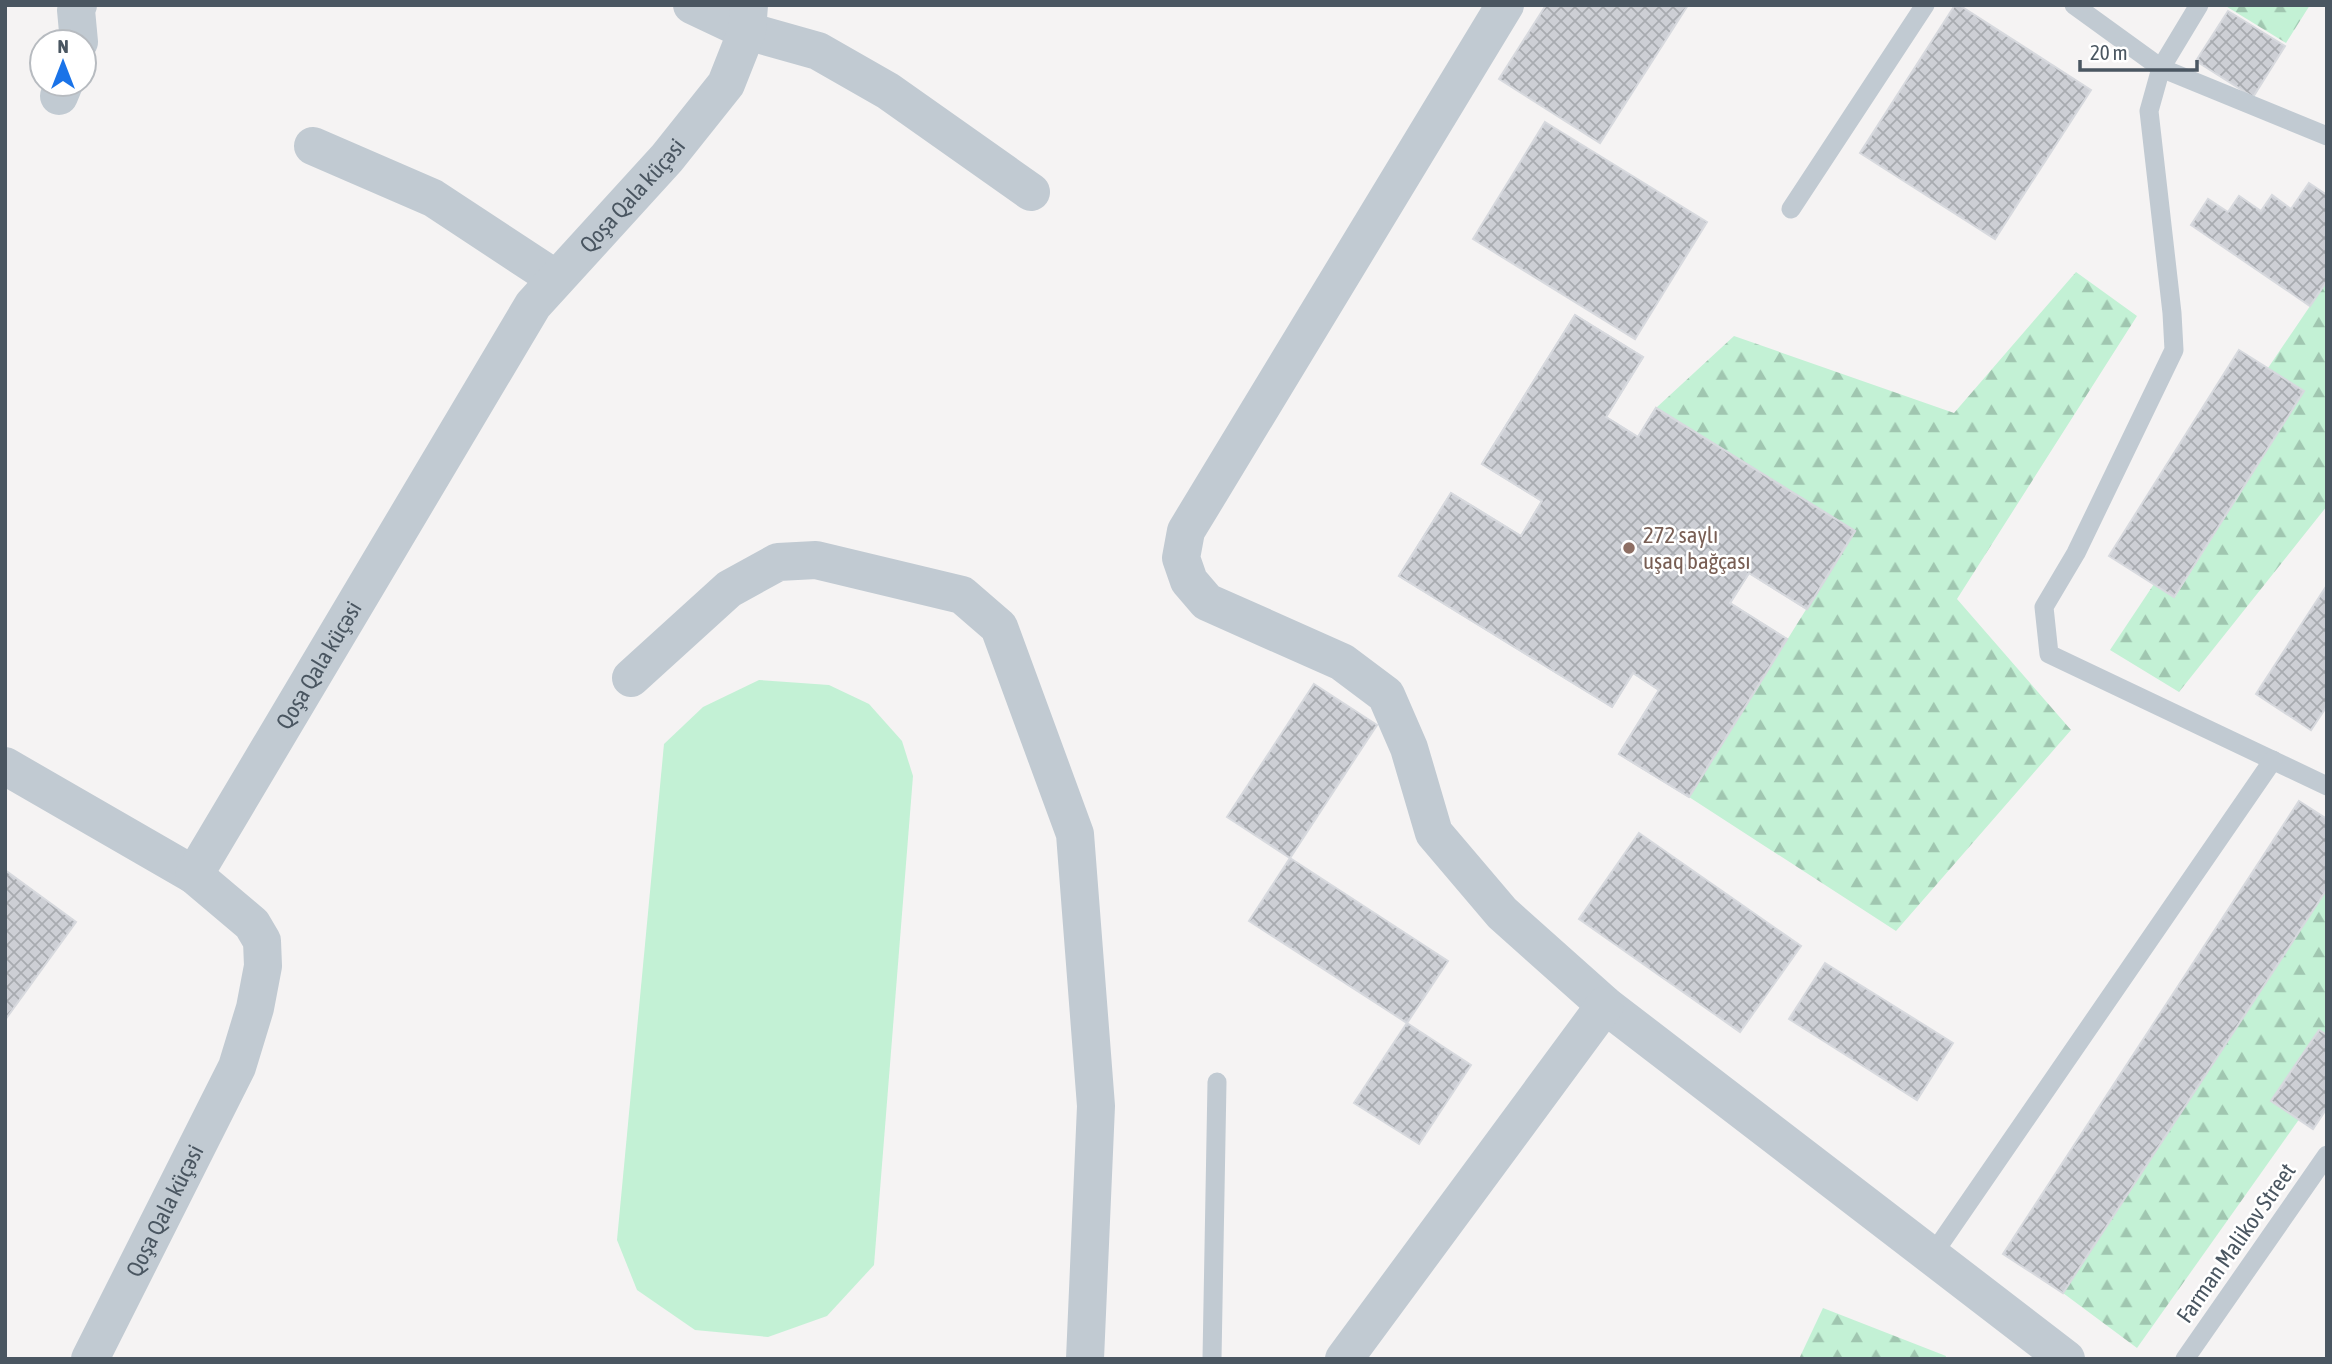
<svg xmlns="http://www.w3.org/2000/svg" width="2332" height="1364" viewBox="0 0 2332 1364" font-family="'Asap Condensed',sans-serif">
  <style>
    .forest { fill: url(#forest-firs) }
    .park { fill: #c3f1d5 }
    .building { fill: url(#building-cross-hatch); stroke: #d7d9de; stroke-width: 2; fill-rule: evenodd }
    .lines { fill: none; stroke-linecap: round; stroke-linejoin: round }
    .service { stroke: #c1cad2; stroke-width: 19 }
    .minor { stroke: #c1cad2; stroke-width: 38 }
    .education-dot { fill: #8d6e63; stroke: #fff; stroke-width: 2.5 }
    .labels { text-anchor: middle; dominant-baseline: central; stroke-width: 5; stroke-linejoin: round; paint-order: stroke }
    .street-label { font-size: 23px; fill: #4a5661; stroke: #fff }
    .education-label { font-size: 23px; fill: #785e54; stroke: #fff; text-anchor: start }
  </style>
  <defs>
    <pattern id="forest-firs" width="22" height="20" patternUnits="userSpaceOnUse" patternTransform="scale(1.75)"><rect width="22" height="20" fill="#c3f1d5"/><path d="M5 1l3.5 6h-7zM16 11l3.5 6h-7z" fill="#a0c6b0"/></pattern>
    <pattern id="building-cross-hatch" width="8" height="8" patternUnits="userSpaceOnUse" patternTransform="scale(1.75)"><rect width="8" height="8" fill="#cdcfd5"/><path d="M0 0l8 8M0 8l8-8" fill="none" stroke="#a8abb0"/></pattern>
  </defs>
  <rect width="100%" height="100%" fill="#f5f3f3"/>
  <!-- forest -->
  <g class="forest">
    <path d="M2224,5H2310L2286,43Z"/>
    <path d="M2076,272L2137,316L1957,599L2071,730L1896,931L1689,797L1855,531L1656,408L1734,336L1954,413Z"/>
    <path d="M2327,281V506L2179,692L2110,650L2154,584L2175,597L2304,391L2268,368Z"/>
    <path d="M2327,889V1080L2137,1348L2063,1293Z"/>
    <path d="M1823,1308L1946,1356L1945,1359H1799Z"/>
  </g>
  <!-- park -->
  <path class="park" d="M759,680L829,685L869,704L902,741L913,776L874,1265L827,1316L768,1337L695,1330L637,1290L617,1240L664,744L703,707Z"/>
  <!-- building -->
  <g class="building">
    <path d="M1546,5H1688L1600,143L1499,79Z"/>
    <path d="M1955,5H1959L2091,90L1995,239L1860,153Z"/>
    <path d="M2228,11L2285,46L2253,97L2196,61Z"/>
    <path d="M1545,122L1707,222L1635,339L1473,239Z"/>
    <path d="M2309,183L2327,195V281L2310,306L2191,225L2208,199L2228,212L2239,196L2261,211L2272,195L2291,209Z"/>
    <path d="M1575,315L1643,357L1606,417L1638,437L1656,408L1855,531L1807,609L1749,573L1730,603L1787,639L1689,797L1619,754L1659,690L1633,673L1612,707L1399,576L1451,493L1521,536L1542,501L1482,464ZM1598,474L1717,550L1666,630L1547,554Z"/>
    <path d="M1575,315L1643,357L1606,417L1638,437L1656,408L1855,531L1807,609L1749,573L1730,603L1787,639L1689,797L1619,754L1659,690L1633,673L1612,707L1399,576L1451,493L1521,536L1542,501L1482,464Z"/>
    <path d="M2239,350L2304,391L2174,597L2109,556Z"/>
    <path d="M2327,585V706L2311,730L2256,694Z"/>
    <path d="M1314,684L1377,725L1290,858L1227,817Z"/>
    <path d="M2299,801L2327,819V889L2063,1293L2003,1254Z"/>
    <path d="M1639,833L1801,946L1740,1032L1579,919Z"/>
    <path d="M1290,858L1448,961L1407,1023L1249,921Z"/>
    <path d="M5,870L76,922L5,1020Z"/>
    <path d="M1825,963L1953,1043L1917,1100L1789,1019Z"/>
    <path d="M1407,1023L1471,1065L1419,1144L1354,1103Z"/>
    <path d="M2319,1030L2327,1035V1108L2313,1129L2271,1101Z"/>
  </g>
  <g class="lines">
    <!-- service -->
    <g class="service">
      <path d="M2074,5L2161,68L2327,136"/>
      <path d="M2199,5L2161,68L2149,111L2172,313L2174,350L2076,553L2044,607L2049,654L2327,786"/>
      <path d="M1791,209L1925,5"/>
      <path d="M1931,1257L2273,760"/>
      <path d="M1212,1359L1217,1082"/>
      <path d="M2185,1359L2327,1155"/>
    </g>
    <!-- minor -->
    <g class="minor">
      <path d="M78,5L76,10L79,42"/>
      <path d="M692,5L747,31L818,51L888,91L1031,192"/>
      <path d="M1505,5L1186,531L1181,558L1189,581L1207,602L1342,662L1386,695L1409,748L1434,833L1502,913L1605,1005L2066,1359"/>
      <path d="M59,96L64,84"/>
      <path d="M313,146L433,198L556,279"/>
      <path d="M631,678L729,589L778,562L816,560L962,595L999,627L1075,834L1096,1106L1085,1359"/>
      <path d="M5,766L194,875"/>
      <path id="s1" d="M90,1359L237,1067L255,1008L263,966L262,941L252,924L194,875L533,305L667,158L726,84L747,31L749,5"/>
      <path d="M1344,1359L1605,1005"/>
    </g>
  </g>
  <!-- markers -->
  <circle class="education-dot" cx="1629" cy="548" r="7"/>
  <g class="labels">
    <!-- street labels -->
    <g class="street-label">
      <text stroke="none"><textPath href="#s1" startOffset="1363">Qoşa Qala küçəsi</textPath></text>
      <text stroke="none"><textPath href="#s1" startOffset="796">Qoşa Qala küçəsi</textPath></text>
      <text stroke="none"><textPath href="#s1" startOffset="166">Qoşa Qala küçəsi</textPath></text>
      <text transform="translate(2236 1243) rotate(-55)">Farman Malikov Street</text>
    </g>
    <!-- education labels -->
    <g class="education-label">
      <text x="1643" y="535">272 saylı<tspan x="1643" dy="26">uşaq bağçası</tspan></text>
    </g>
  </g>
  <!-- border -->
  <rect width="2332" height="1364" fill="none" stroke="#4a5661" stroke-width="14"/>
  <!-- north arrow -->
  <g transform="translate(63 63)"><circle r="33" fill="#ffffff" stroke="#b7bbc0" stroke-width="2"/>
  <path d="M0-5L12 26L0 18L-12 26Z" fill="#1a73e8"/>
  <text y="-10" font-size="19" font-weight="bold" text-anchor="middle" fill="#4a5661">N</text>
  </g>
  <!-- scale -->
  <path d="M2080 60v10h117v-10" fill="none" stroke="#4a5661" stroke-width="3.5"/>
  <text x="2090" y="60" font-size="21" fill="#4a5661" stroke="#ffffff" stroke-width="5" paint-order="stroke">20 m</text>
</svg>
